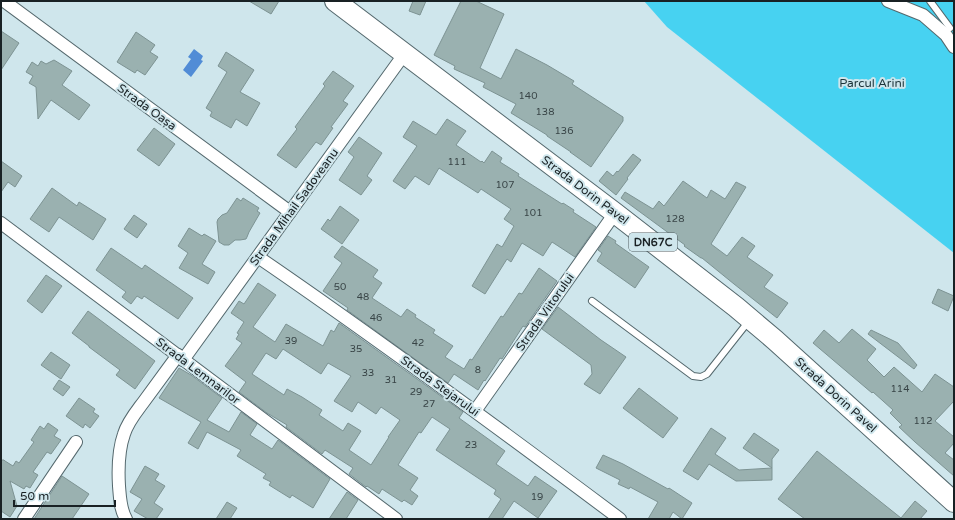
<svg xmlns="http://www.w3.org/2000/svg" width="955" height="520" viewBox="0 0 955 520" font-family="'Varela Round',sans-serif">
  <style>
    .green { fill: #47d2f1 }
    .water { fill: #518cd6 }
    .building { fill: #9ab1b0; stroke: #7d9393; fill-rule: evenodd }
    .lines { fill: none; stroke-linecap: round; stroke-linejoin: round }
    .service-casing { stroke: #54686d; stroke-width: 8 }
    .minor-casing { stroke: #54686d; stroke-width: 14 }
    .primary-casing { stroke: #54686d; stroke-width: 22 }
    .service { stroke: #fff; stroke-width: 6 }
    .minor { stroke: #fff; stroke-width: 12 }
    .primary { stroke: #fff; stroke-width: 20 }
    .labels { text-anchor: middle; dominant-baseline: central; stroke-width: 4; stroke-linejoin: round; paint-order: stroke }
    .number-label { font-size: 10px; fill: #394547 }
    .shield { fill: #cfe6ec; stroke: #505c60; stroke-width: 1 }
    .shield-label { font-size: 11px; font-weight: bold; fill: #192124 }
    .park-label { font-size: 12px; fill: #1d353b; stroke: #cfe6ec }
    .street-label { font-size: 12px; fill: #192124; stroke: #cfe6ec }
  </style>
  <rect width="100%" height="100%" fill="#cfe6ec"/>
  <!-- green -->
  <path class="green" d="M644,1H954V253L667,27Z"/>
  <!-- water -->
  <path class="water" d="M194,49L203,56L201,60L203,61L191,77L183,70L191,59L188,57Z"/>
  <!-- building -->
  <g class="building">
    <path d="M249,1H279L271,14Z"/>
    <path d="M413,1H426L420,15L409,11Z"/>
    <path d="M461,1H476L504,14L480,68L501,79L516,49L547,65L574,81L572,84L623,117V121L591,167L570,152H571L547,136V135L511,113L516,104L483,87L485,83L454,69L455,66L434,55Z"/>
    <path d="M1,31L19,43L1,70Z"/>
    <path d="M136,32L155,45L150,52L158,57L145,75L137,70L135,73L117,62Z"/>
    <path d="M226,52L254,70L240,92L260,103L247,126L236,119L231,128L210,116L212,112L206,108L227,72L218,66Z"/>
    <path d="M54,60L72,71L62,85L90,105L79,120L51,100L38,119L36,87L29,83L33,76L26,72L32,62L38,66L41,61L46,64Z"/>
    <path d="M333,71L354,86L343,101L348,104L331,127L333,128L321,145L316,142L296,168L277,155L297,129L295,127L325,86L323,84Z"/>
    <path d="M447,119L466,131L456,145L481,162L482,161L484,163L492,151L502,158L500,162L519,174L518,176L562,204L563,203L574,210L573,212L596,227L575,257L552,242L543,256L522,243L511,262L507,259L485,294L472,286L497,244L502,247L514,226L504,219L511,209L481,189L478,193L439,168L429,185L415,176L405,189L393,181L417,146L403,137L413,121L436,135Z"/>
    <path d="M154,128L175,144L159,166L137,150Z"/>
    <path d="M359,137L382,153L367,176L372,180L361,195L339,180L354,157L348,152Z"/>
    <path d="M633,154L641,160L627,178L628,179L616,195L599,181L607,171L613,176L617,171L618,172Z"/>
    <path d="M1,161L22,176L15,187L8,182L1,192Z"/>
    <path d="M683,181L707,198L711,190L725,199L736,182L746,187L711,244L727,256L742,237L755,246L747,257L773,275L764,287L788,303L777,318L734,284L702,258H701L684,246L685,245L621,198L625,192L653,209L659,201L664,206Z"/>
    <path d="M52,188L77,206L79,202L106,219L93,240L59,217L49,232L30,219Z"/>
    <path d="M237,198L241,201L243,198L259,208L257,211L260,213L249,232L247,237L246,239L240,240H235L229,245H224L219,242L217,222L218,219L222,215L227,213Z"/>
    <path d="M340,206L359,220L342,244L321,229L328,219L330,221Z"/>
    <path d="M134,215L147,224L137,238L124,229Z"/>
    <path d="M189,228L202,236L204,234L216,241L202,264L215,272L208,284L179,268L188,253L178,246Z"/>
    <path d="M608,236L616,241L615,243L649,267L635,288L597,261L602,253L598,250Z"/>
    <path d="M342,246L378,270L373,277L382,283L372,298L401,317L407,309L416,315L415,317L435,330L433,333L453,346L445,357L464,369L470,359L472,360L501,316L503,317L519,293L522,294L539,268L557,281L525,327L523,326L502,359L500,358L485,381L484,380L478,390L454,374L448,383L347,310L348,308L323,291L342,263L334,257Z"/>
    <path d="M111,248L142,269L145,265L193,298L178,319L144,296L142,299L137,296L131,304L122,297L126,292L96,270Z"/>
    <path d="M46,275L62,286L42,313L27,301Z"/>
    <path d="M258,283L276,295L253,327L275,342L286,324L323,346L331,330L334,332L339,323L463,412L459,418L505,451L496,464L528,486L535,476L557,491L538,518L514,501L502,519H488L501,499L494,494L496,490L436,450L450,429L432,417L421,433L419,432L398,465L418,478L410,490L418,496L412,505L404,500L402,502L382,489L379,494L367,486L366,487L349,474L353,468L325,450L322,454L286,427L287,425L267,413L239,392L246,382L225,366L242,343L236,339L239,334L237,333L244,322L231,313L239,301L244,304ZM283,349L321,374L328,363L351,376L334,401L352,412L358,402L376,414L381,407L400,420L388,437H389L371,465L349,450L361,431L348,423L343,431L319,415L322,410L302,397L287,389L284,395L252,374L266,353L276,359Z"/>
    <path d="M938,289L954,296L948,311L932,303Z"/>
    <path d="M558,307L601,340L626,357L600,394L584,384L592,374L591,365L542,329Z"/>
    <path d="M88,311L155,361L135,389L116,375L120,370L89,347V346L72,333Z"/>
    <path d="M852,329L876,349L867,360L884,377L894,367L922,392L935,374L954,387V401L935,421L954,437V443L945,453L954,460V476L915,442L899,427L902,425L890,413L893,410L873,392L872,393L813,343L824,330L839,343Z"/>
    <path d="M871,330L898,343L917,365L914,369L868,334Z"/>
    <path d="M51,352L70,365L61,379L41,365Z"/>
    <path d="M179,368L191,375L222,398L207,420L229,432L241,412L257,424L250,435L272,449L278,440L330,479L313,508L292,495L290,498L269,485L271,482L263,478L266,474L237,456L241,450L207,432L198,449L188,443L201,422L159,398Z"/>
    <path d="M59,380L70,387L63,396L53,389Z"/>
    <path d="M639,388L678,418L663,438L623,408Z"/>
    <path d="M79,398L95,409L93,412L99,416L90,428L85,424L83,428L66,416Z"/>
    <path d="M48,423L58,430L54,436L61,440L51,454L47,452L33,472L38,475L30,488L26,486L24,489L10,481L17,506L10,517L1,511V460H4L5,461L13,466L16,461L19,463L34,442L31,440L40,426L44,429Z"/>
    <path d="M711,428L726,438L715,454L739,470L772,468L743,448L754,433L779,450L772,459V480L736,481L709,464L698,480L683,471Z"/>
    <path d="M817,451L901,518L915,501L927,511L920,519H805L778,499Z"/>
    <path d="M603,455L623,464L668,489L669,488L692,503L682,519L673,512L669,519H648L658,502L630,487L629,489L618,484L620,480L596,468Z"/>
    <path d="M145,466L159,474L155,480L165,486L154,503L163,509L156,519H148L134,511L142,499L130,492Z"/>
    <path d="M62,476L89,494L72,519H34Z"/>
    <path d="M347,492L358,500L346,519H329Z"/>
    <path d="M227,502L237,508L230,519H216Z"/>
  </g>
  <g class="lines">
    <defs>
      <g id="service">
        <path d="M930,1L950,28"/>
        <path d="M592,301L693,376L701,377L707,374L748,322"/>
      </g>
      <g id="minor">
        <path d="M4,1L290,212"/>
        <path d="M888,1L923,15L946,35L954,47"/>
        <path d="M1,223L396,519"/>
        <path d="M258,257C381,341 501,430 620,519"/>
        <path d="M183,360L405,53"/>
        <path d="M475,411L615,213"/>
        <path d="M24,519L76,442"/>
        <path d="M126,519C120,509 120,497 119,486C118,469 118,451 124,434C128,421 137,411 145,400C156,385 167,370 178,355"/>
      </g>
      <path id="primary" d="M335,1L615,213L736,307L775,340L954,502"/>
    </defs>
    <!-- service casing -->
    <use href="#service" class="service-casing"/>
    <!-- minor casing -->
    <use href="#minor" class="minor-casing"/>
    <!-- primary casing -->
    <use href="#primary" class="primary-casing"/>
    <!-- service -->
    <use href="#service" class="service"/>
    <!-- minor -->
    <use href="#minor" class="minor"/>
    <!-- primary -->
    <use href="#primary" class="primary"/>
  </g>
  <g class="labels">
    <!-- number labels -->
    <g class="number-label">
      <text x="528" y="96">140</text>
      <text x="545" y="112">138</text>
      <text x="564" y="131">136</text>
      <text x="457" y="162">111</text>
      <text x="505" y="185">107</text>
      <text x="533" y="213">101</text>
      <text x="675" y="219">128</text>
      <text x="340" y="287">50</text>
      <text x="363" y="297">48</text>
      <text x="376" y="318">46</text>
      <text x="291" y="341">39</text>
      <text x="418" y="343">42</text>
      <text x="356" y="349">35</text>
      <text x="478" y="370">8</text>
      <text x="368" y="373">33</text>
      <text x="391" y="380">31</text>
      <text x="900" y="389">114</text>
      <text x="416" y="392">29</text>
      <text x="429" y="404">27</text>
      <text x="923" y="421">112</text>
      <text x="471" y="445">23</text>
      <text x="537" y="497">19</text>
    </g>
    <!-- shield labels -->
    <rect class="shield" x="629" y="233" width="48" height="18" rx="3"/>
    <g class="shield-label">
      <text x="653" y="242">DN67C</text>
    </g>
    <!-- park labels -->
    <g class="park-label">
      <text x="872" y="83">Parcul Arini</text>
    </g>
    <!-- street labels -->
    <g class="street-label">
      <text transform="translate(147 107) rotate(36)">Strada Oașa</text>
      <text transform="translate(585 190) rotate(37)">Strada Dorin Pavel</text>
      <text transform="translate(294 207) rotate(-54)">Strada Mihail Sadoveanu</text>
      <text transform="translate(545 312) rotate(-55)">Strada Viitorului</text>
      <text transform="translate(198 371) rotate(37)">Strada Lemnarilor</text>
      <text transform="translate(440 386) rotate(36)">Strada Stejarului</text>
      <text transform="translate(836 395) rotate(42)">Strada Dorin Pavel</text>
    </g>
  </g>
  <!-- border -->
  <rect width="955" height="520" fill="none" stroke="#192124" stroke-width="4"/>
  <!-- scale -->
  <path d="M14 500v6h101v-6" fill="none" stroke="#192124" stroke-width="2"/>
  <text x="20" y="500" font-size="12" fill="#192124" stroke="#cfe6ec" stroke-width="3" paint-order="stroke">50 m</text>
</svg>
